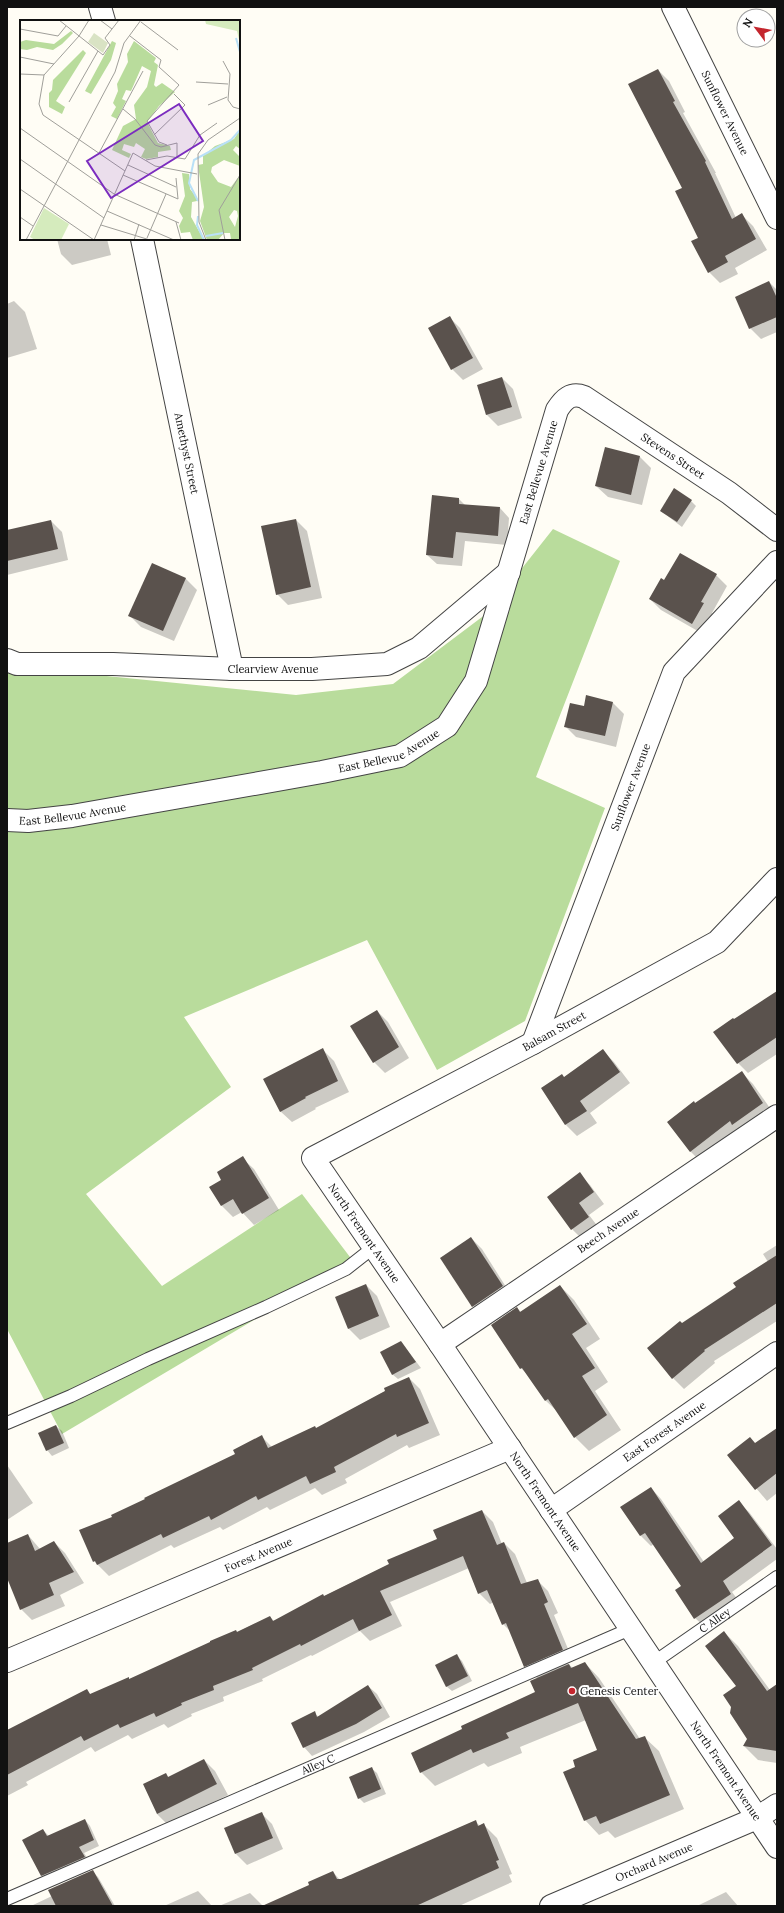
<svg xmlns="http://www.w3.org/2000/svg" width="784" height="1913" viewBox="0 0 784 1913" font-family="Lora,serif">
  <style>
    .forest { fill: #b9dc9c }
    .shadow { fill: #0003 }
    .building { fill: #5a524d }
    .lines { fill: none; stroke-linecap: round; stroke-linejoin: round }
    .lane-casing { stroke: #444; stroke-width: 14 }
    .street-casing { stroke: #444; stroke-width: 24 }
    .lane { stroke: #fff; stroke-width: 12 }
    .street { stroke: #fff; stroke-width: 22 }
    .poi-dot { fill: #c4262e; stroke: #fff; stroke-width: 1.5 }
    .labels { text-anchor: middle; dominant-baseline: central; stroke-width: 4; stroke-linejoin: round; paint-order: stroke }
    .street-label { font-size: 11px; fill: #111; stroke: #fff }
    .poi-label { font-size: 11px; fill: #111; stroke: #fff; text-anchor: start }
    .inset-river { fill: none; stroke: #b9e0f7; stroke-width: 2 }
    .inset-road { fill: none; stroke: #a09f9a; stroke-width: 1 }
    .view { fill: #7b2cbf; fill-opacity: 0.15; stroke: #7b2cbf; stroke-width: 2 }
    .inset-edge { fill: none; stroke: #111; stroke-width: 2 }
  </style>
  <rect width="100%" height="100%" fill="#fffdf5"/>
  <!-- forest -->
  <path class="forest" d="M553,529L620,561L536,777L605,808L525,1021L437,1070L367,940L184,1017L231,1087L86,1194L162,1286L302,1194L353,1261L62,1434L7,1329V666L296,695L393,684L486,614Z"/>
  <!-- shadow -->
  <g class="shadow">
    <path d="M658,70L669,81L685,112L683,113L716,173H715L736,218L742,215L753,226L767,250L735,268L738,274L720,283L709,272L693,242L699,238L683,188Z"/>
    <path d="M57,239H107L111,255L72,265L61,254Z"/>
    <path d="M769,282L777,290V332L761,339L750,328Z"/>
    <path d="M14,301L25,312L37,349L7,358V304Z"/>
    <path d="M449,317L460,328L483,369L463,380L452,369Z"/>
    <path d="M502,378L513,389L522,418L498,426L487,415L478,386Z"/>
    <path d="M606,448L640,457L651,468L642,505L608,497L596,486Z"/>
    <path d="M459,499L465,505L500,508L509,518L507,545L465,541L462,566L437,564L427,555Z"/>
    <path d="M691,501L696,506L682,527L661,511Z"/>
    <path d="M296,520L307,531L322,598L288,605L277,594Z"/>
    <path d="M51,521L62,532L68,560L7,575V531Z"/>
    <path d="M152,565L186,579L197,590L174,641L141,627L130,616Z"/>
    <path d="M716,575L727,586L712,613L714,615L703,634L661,610L650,599L664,582Z"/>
    <path d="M613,703L624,714L616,747L576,737L565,726L585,708Z"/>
    <path d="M777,992V1054L748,1073L738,1063L734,1021Z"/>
    <path d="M377,1011L388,1022L409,1058L385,1073L374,1062Z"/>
    <path d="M323,1050L334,1061L349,1092L315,1108L316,1109L292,1122L280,1111Z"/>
    <path d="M603,1051L614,1062L630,1083L590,1113L597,1123L577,1136L566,1125L543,1088L565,1078Z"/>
    <path d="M742,1073L753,1084L774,1114L701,1162L690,1151L695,1104Z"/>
    <path d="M242,1158L254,1169L279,1210L254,1225L242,1212L233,1217L222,1206L211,1187L223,1180Z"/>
    <path d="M579,1174L590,1185L604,1204L589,1215L599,1228L583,1240L572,1229Z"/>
    <path d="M471,1238L482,1249L513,1298L484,1317L473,1306L442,1258Z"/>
    <path d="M777,1245V1321L714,1361L715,1363L684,1389L673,1378L682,1324L737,1288L768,1262L763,1254Z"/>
    <path d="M366,1285L377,1296L390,1327L360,1340L349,1329Z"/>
    <path d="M560,1286L574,1300L600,1339L586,1348L608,1382L595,1391L621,1430L589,1451L575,1437L559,1413L546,1401L530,1377L521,1368L517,1308L521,1312Z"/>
    <path d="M401,1342L421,1368L398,1379L392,1374Z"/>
    <path d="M409,1378L420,1389L440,1435L409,1448L407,1445L345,1479L347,1483L322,1495L315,1488L270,1510L267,1507L223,1530L220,1527L174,1548L171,1545L109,1576L94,1561L113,1518L237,1454L262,1437L272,1447L316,1429Z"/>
    <path d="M56,1426L62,1431L69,1448L52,1456L47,1450Z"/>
    <path d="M777,1429V1493L767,1501L728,1455L755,1444Z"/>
    <path d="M7,1465L33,1503L7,1520Z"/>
    <path d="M651,1488L661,1499L704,1562L736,1538L738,1502L749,1512L777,1549V1559L732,1592L741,1604L706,1628L695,1618L682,1586L654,1544L651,1546L641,1536L622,1508Z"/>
    <path d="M482,1511L493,1522L502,1544L504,1543L515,1554L527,1583L537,1580L548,1591L558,1613L554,1615L573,1661L567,1663L573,1668L585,1663L599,1678L640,1739L644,1737L659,1751L684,1809L615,1838L608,1831L599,1835L585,1820L577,1767L599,1750L586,1720L520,1747L522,1753L488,1767L484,1763L435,1786L421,1772L536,1693L537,1678L525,1666L511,1632L503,1624L494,1602L490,1604L479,1593L469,1568L390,1602L402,1626L370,1641L360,1631L312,1656L311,1655L262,1679L263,1681L223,1697L224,1701L191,1714L192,1716L168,1728L164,1724L132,1739L128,1735L95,1752L91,1747L26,1782L28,1785L7,1796V1732L86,1690L91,1695L130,1680L270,1617L274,1621L438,1540Z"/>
    <path d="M28,1535L40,1549L54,1542L65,1553L84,1583L60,1595L65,1606L32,1620L21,1609L7,1576V1544Z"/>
    <path d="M724,1632L738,1646L770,1690L777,1685V1763L758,1760L744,1746L748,1739L738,1686Z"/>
    <path d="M457,1656L462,1661L472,1681L452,1691L446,1686Z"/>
    <path d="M368,1686L377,1694L390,1717L364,1732L312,1756L304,1747L314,1713L319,1717Z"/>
    <path d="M204,1760L215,1771L228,1795L168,1825L157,1814L166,1774L169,1778Z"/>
    <path d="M371,1768L377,1773L386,1794L364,1803L359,1798Z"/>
    <path d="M261,1813L272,1824L283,1849L247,1865L236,1854Z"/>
    <path d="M85,1820L90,1826L99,1846L84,1853L90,1862L47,1881L42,1876L43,1830L49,1836Z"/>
    <path d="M475,1821L480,1826L483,1824L497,1838L512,1874L509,1875L512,1882L459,1906H264L310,1886L333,1872L340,1880Z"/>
    <path d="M92,1871L98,1877L115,1906H31L52,1896Z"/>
    <path d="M198,1891L212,1906H164Z"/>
    <path d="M726,1892L738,1906H697Z"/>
    <path d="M250,1893L263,1906H219Z"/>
  </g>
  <!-- building -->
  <g class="building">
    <path d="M658,69L675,101L673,102L706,161L705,162L732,219L742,213L756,239L725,256L728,262L708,273L691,241L698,238L675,191L682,188L628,84Z"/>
    <path d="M769,281L777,298V317L749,329L735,297Z"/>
    <path d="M450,316L473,358L451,370L428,328Z"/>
    <path d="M502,377L512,407L486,415L477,385Z"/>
    <path d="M605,447L640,456L631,495L595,486Z"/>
    <path d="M674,488L692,500L677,522L660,511Z"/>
    <path d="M432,495L459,498V504L500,507L498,536L456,532L453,558L426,555Z"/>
    <path d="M296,519L311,587L276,595L261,526Z"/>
    <path d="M51,520L58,549L7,561V530Z"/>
    <path d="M680,553L717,574L701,602L704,603L692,624L649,599L661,578L664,580Z"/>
    <path d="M152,563L186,578L163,631L128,616Z"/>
    <path d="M586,695L613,702L605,736L564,727L570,703L584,706Z"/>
    <path d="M777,991V1037L737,1064L713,1032L733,1018L734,1019Z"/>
    <path d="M377,1010L399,1047L373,1063L350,1026Z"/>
    <path d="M323,1048L338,1081L305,1097L306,1098L280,1112L263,1079Z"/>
    <path d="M603,1049L620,1072L580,1101L587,1111L565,1125L541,1088L562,1074L564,1077Z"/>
    <path d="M742,1071L763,1103L732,1125L730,1121L690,1152L667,1122L694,1101L695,1103Z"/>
    <path d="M243,1156L269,1198L242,1214L233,1199L221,1206L209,1187L221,1180L217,1172Z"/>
    <path d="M580,1172L594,1192L579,1203L589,1217L571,1230L547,1197Z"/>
    <path d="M471,1237L503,1286L472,1307L440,1258Z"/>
    <path d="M777,1255V1303L704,1350L705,1351L672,1379L647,1348L680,1321L682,1323L736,1287L733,1283Z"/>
    <path d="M366,1284L379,1316L348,1329L335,1297Z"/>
    <path d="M560,1285L587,1324L572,1334L595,1368L582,1376L607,1415L574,1438L548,1399L545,1401L522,1368L520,1369L491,1325L517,1307L520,1312Z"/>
    <path d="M401,1341L416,1362L392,1375L380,1352Z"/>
    <path d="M409,1377L429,1423L397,1437L396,1434L334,1467L336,1472L310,1484L306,1476L258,1500L256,1496L211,1520L209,1516L163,1538L161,1534L97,1565L95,1561L93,1562L79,1530L112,1517L111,1515L145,1499L144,1498L235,1454L233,1450L262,1435L268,1448L315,1426L316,1428L385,1391L384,1388Z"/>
    <path d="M56,1425L64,1443L46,1451L38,1433Z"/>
    <path d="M777,1428V1473L755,1490L727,1455L750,1437L755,1443Z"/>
    <path d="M651,1487L701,1563L734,1538L718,1516L739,1500L772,1545L723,1581L731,1594L694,1619L675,1590L681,1586L645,1533L640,1536L620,1507Z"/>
    <path d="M482,1510L497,1545L504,1542L521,1584L538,1579L548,1602L544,1604L563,1650L524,1667L506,1623L502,1625L487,1590L478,1594L463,1556L380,1591L392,1615L359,1631L353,1619L301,1646L300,1644L252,1668L253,1670L213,1686L214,1690L181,1703L182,1705L156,1717L154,1713L120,1728L118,1724L84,1741L81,1736L7,1775V1730L87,1689L90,1694L129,1677V1679L210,1642V1641L236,1630L237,1632L270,1616L273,1621L323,1594L324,1596L389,1564L387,1560L437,1539L433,1530Z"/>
    <path d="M28,1534L35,1551L54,1541L74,1572L49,1583L54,1595L20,1610L7,1578V1543Z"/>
    <path d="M724,1631L767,1691L777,1684V1751L743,1746L747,1739L730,1713L731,1707L723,1695L736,1686L705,1646Z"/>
    <path d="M457,1654L468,1676L446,1687L435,1665Z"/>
    <path d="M585,1662L636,1739L645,1736L670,1795L600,1824L596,1816L584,1821L563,1772L575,1767L573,1760L597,1750L578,1703L506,1733L509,1738L473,1753L471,1749L420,1773L411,1753L462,1729L461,1726L535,1692L530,1681L569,1664L571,1668Z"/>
    <path d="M368,1685L382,1708L356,1724L303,1748L291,1723L315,1711L317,1717Z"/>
    <path d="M204,1759L217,1784L157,1814L143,1784L166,1773L168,1777Z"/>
    <path d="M372,1767L381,1789L358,1799L349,1777Z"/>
    <path d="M262,1812L273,1838L235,1854L224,1828Z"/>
    <path d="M85,1819L94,1840L79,1847L85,1857L41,1876L22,1840L43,1829L47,1836Z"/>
    <path d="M476,1820L478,1826L484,1823L499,1860L496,1861L499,1868L416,1906H262L309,1885L308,1882L333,1871L337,1879H341Z"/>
    <path d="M93,1870L113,1906H56L48,1890Z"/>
  </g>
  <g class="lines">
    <defs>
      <g id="lane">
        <path d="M7,1423L71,1396L148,1359L266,1307L346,1269L374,1247"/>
        <path id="s1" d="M653,1663L777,1577"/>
        <path id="s2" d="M7,1899L630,1629"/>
      </g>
      <g id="street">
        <path d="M100,7L104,21"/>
        <path id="s3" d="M673,7L777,218"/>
        <path id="s4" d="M142,239L232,669"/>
        <path id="s5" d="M7,660L17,664H113L232,669H312L387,664L419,648L509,572"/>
        <path id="s6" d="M7,820L28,821L72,816L322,772L400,756L447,726L476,681L557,410C564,399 571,392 584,397L729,493L777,530"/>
        <path id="s7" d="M777,879L717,942L533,1043L313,1158L440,1344L777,1847"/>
        <path id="s8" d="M533,1043L674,672L777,562"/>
        <path id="s9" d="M440,1344L777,1116"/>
        <path id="s10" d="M551,1510L777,1353"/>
        <path id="s11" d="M7,1661L510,1448"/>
        <path id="s12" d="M551,1906L757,1818L777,1805"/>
      </g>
    </defs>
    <!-- lane casing -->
    <use href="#lane" class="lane-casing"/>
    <!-- street casing -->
    <use href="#street" class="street-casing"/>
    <!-- lane -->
    <use href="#lane" class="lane"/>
    <!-- street -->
    <use href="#street" class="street"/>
  </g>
  <!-- markers -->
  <circle class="poi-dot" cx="572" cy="1691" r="4"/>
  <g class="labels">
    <!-- street labels -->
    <g class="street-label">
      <text stroke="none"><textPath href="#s3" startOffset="118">Sunflower Avenue</textPath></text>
      <text stroke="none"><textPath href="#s4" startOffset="219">Amethyst Street</textPath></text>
      <text stroke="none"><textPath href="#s6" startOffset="931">Stevens Street</textPath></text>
      <text stroke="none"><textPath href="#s6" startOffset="726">East Bellevue Avenue</textPath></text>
      <text stroke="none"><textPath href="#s5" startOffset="267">Clearview Avenue</textPath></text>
      <text stroke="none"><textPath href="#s6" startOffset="390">East Bellevue Avenue</textPath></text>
      <text stroke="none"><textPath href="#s8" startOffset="274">Sunflower Avenue</textPath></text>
      <text stroke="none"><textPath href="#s6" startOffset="66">East Bellevue Avenue</textPath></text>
      <text transform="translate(554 1031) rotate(-29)">Balsam Street</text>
      <text stroke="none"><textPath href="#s9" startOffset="203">Beech Avenue</textPath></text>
      <text stroke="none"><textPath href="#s7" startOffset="636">North Fremont Avenue</textPath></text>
      <text stroke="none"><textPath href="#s10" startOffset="138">East Forest Avenue</textPath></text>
      <text stroke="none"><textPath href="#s7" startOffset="960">North Fremont Avenue</textPath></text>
      <text stroke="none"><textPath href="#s11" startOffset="273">Forest Avenue</textPath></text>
      <text stroke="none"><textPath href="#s1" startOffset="75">C Alley</textPath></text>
      <text stroke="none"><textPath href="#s2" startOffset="339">Alley C</textPath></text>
      <text stroke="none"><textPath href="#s7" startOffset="1284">North Fremont Avenue</textPath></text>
      <text stroke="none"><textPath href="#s12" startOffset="112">Orchard Avenue</textPath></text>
    </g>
    <!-- poi labels -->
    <g class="poi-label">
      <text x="580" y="1691">Genesis Center</text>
    </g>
  </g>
  <!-- overview -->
  <g transform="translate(20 20)">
    <rect width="220" height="220" fill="#fffdf5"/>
    <path d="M185,0H220V24L217,11L186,4ZM24,188L49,204L41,220H15L10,217Z" fill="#d5ebbd"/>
    <path d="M51,11L53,13L42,24L33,30L17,27L7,30L0,29V22L6,20L34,24ZM92,21L96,23L91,40L71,74L65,71ZM114,21L136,38L134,42L138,45L134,65L136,67L142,63L155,72L139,86L127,102L138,123L150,126L151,130L138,132V137L126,139L121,137L125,129L116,123L114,127L104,124L102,130L111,134L109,138L92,130L103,106L116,99L114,85L127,67L131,51L122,46L111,71L106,70L102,79L106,81L97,99L91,96L96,87L93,83L98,71L97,64L108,42L107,34ZM63,30L66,33L36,81L45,87L42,94L29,87V73L32,70L33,60ZM220,110V129L216,126L213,130L220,137V146L204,140L192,147L191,152L198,162L211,167L220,155V220H207L211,219L210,213H204L198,220H187L180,201L184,187L178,145L183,144V136L195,126L214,119ZM214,190L217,191L218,196L215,207L209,197ZM162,153L169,154L170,169L177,178V181L172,182L171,197L184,220H173L170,212L161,213L159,206L163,198L159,191L165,176Z" fill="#b9dc9c" fill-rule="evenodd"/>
    <path d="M74,13L88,23L83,33L68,22Z" fill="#d9e3c4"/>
    <path class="inset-river" d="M216,18L220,32M178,181L169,163L174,140L211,120L220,110M178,196L177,205L184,220M186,216L203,213"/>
    <path class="inset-road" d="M39,0L83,35L90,25L85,18L99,0M69,0L59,16L24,55L19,84L23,95L105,151M80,0L92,9M121,2L158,30M0,9L38,16L46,6M110,16L141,40L139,47L159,65L127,101L139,122L147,125M0,37L34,44M203,41L210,54L208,80L213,87L220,89M0,54L24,55M176,62L208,64M49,82L78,31M188,85L207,77M103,89L115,99L135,125L141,127L157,123V138M0,108L94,174L159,203M134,115L165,85L154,74M79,133L123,51M0,139L84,198M126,140L147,136L165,139L180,115L197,103M108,145L156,167M103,155L158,179M156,158L158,179M0,169L74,220M87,191L154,220M0,197L13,206M156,202L161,220M81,205L130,220M127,218L146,174M6,220L95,52L104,23L121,0M74,220L113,133L135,146L177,154M114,220L119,204M186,220L179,202L178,134L188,120L220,98M205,220L199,190L220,155"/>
    <path class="view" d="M159,84L183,121L91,178L67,141Z"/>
    <rect width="220" height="220" class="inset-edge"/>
  </g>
  <!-- border -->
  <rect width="784" height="1913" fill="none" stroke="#111111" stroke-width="16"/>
  <!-- north arrow -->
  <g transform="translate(756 28) rotate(302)"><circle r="19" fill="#ffffff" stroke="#a0a0a0"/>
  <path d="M0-3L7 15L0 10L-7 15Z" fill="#c4262e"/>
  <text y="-6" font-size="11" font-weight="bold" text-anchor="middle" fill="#111111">N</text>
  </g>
</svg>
